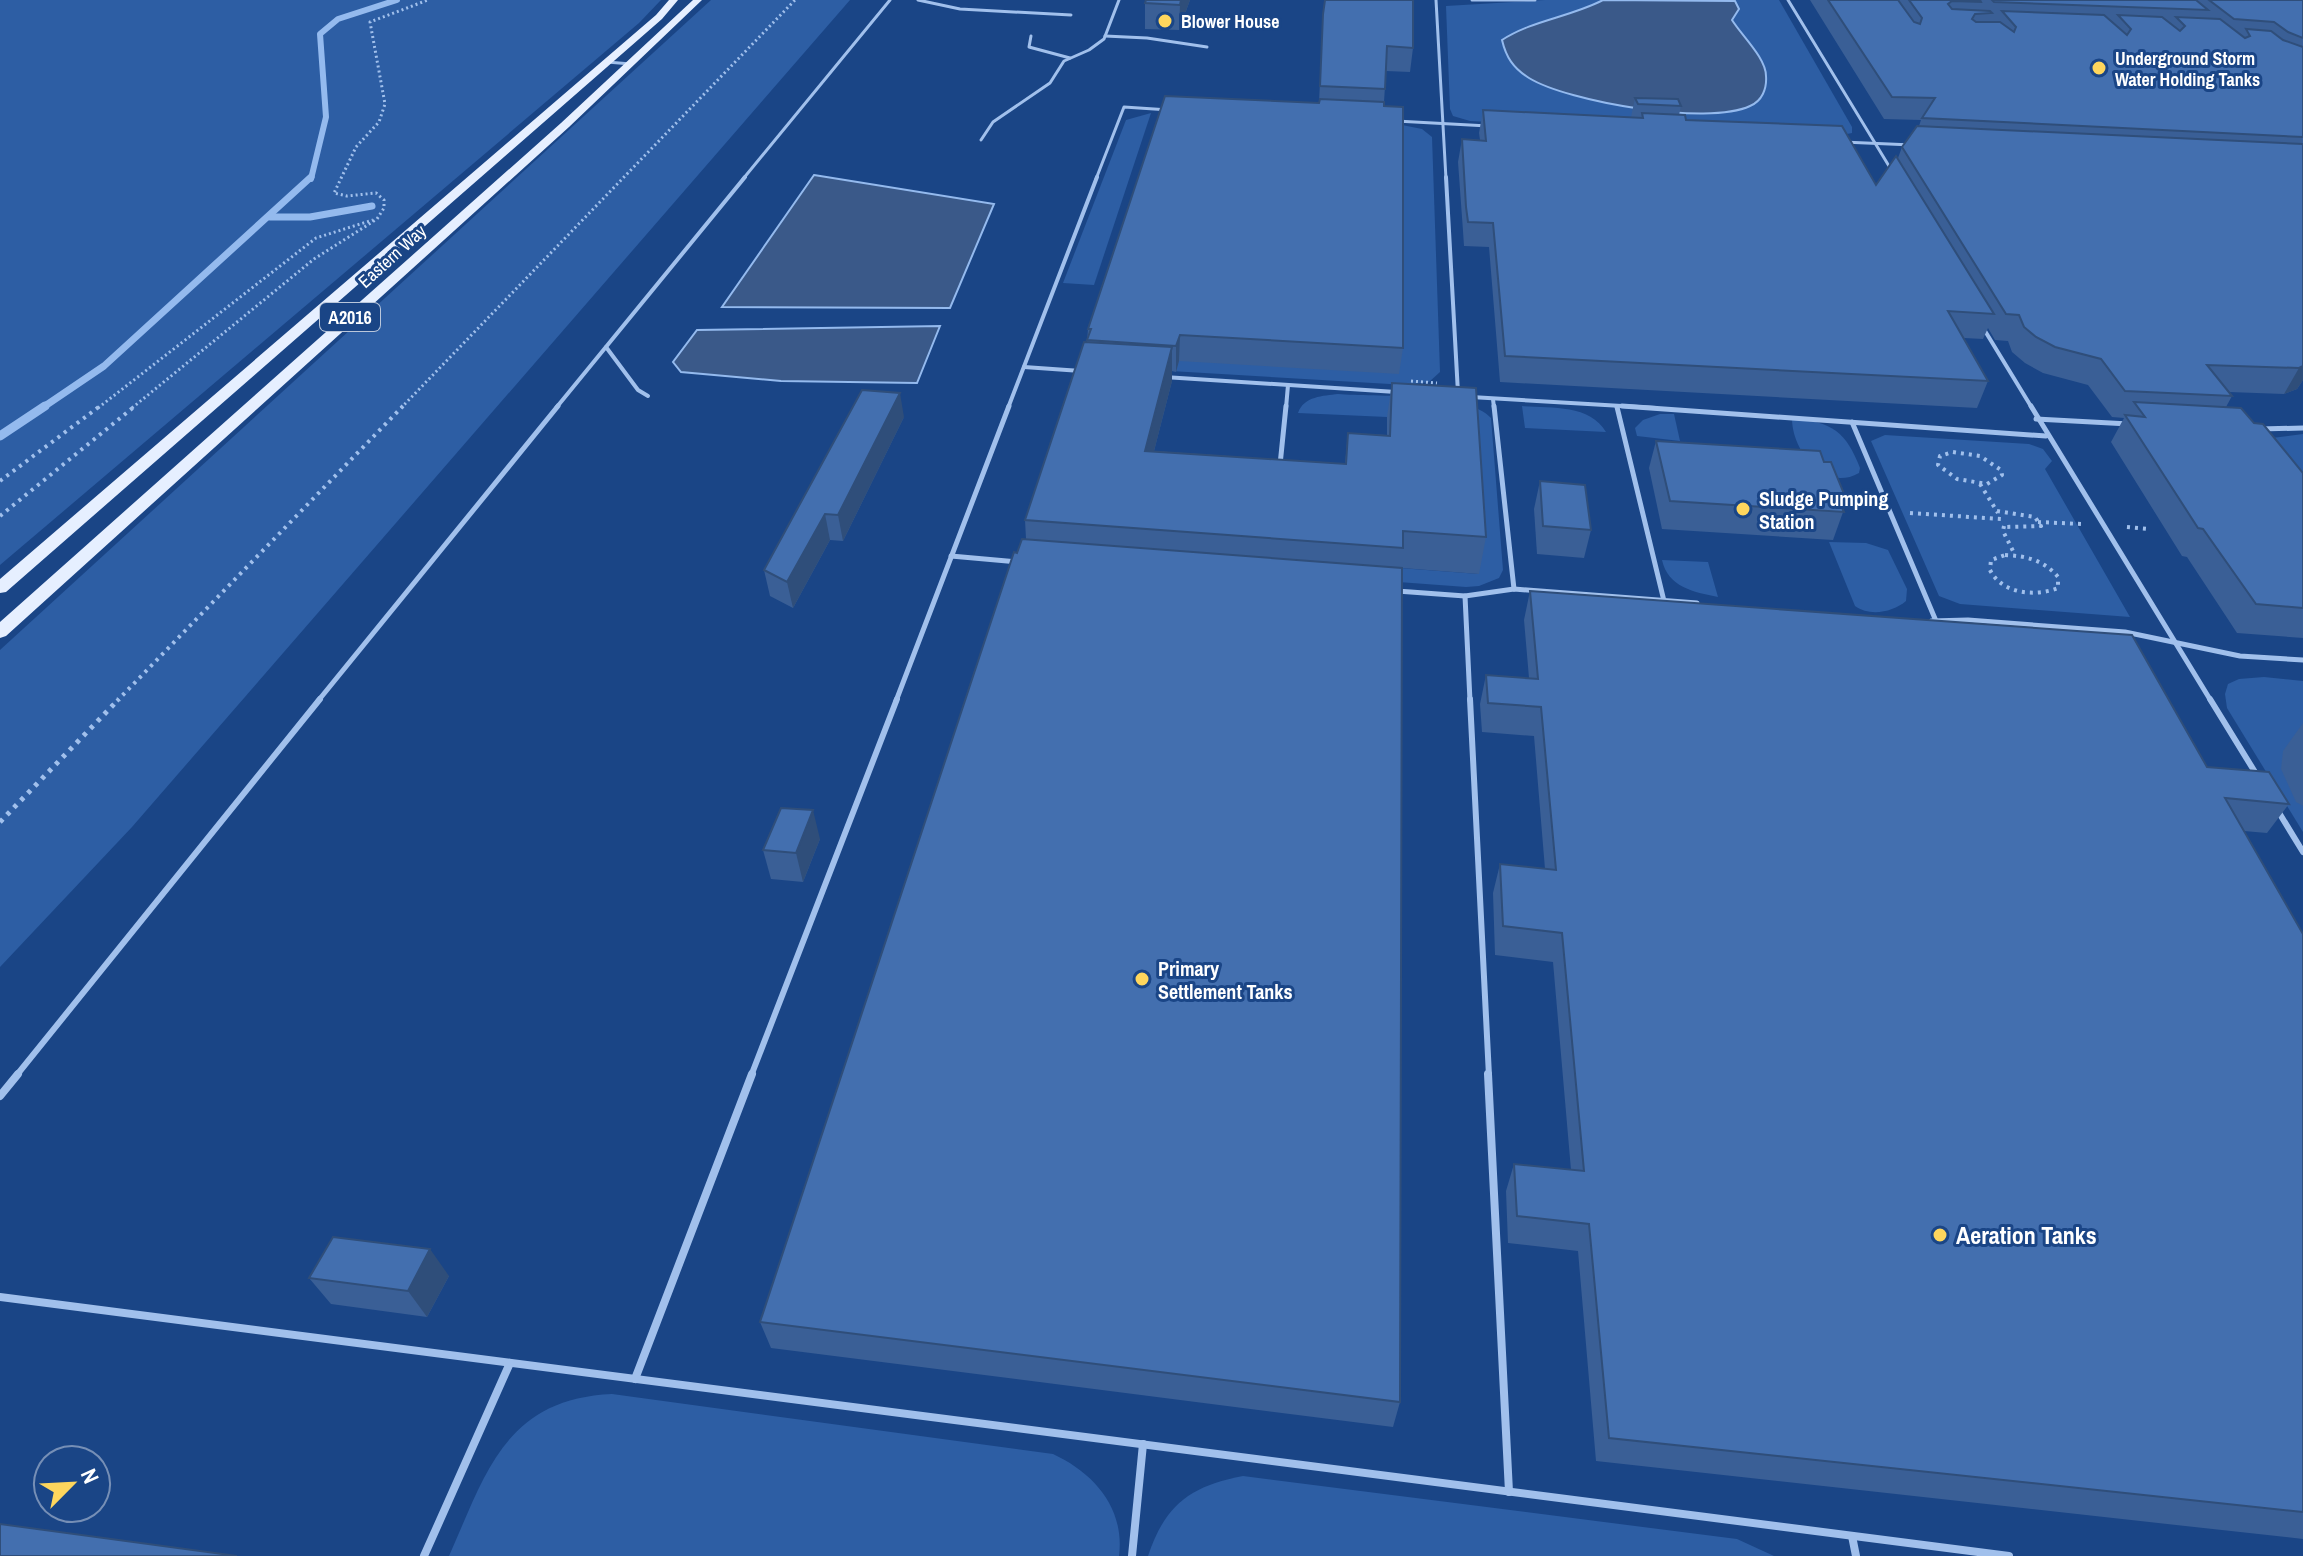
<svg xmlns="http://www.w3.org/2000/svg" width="2303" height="1556" viewBox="0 0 2303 1556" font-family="'Archivo Narrow',sans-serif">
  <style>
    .green { fill: #2d5ea4 }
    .water { fill: #3a5989; stroke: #94baee; stroke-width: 2 }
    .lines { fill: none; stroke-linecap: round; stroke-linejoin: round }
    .stream-far2 { stroke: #94baee; stroke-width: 6 }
    .stream-far1 { stroke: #94baee; stroke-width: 7 }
    .stream { stroke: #94baee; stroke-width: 9 }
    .path-far2 { stroke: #a1c0ec; stroke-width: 3; stroke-dasharray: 2 3; stroke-linecap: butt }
    .path-far1 { stroke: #a1c0ec; stroke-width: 4; stroke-dasharray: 3 5; stroke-linecap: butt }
    .path { stroke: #a1c0ec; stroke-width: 5; stroke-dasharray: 4 6; stroke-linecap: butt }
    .lane-far4 { stroke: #a1c0ec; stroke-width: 3 }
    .lane-far3 { stroke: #a1c0ec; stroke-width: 4 }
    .lane-far2 { stroke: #a1c0ec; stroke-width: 5 }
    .lane-far1 { stroke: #a1c0ec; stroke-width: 6 }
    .lane { stroke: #a1c0ec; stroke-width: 8 }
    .primary { fill: #e6efff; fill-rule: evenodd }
    .wall { fill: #3a5f96 }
    .shaded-wall { fill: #2f4e7a }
    .building { fill: #436faf; stroke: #2f4e7a; stroke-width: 2 }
    .poi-dot { fill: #fed65d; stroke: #1a4586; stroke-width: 3 }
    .labels { text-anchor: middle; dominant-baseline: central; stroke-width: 6; stroke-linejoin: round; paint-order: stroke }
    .far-poi-label { font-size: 18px; font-weight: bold; fill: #fff; stroke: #1a4586; text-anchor: start }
    .far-street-label { font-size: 18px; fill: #fff; stroke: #1a4586 }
    .shield { fill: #1a4586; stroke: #bac7db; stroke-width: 2 }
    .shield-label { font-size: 18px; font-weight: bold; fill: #fff }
    .poi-label { font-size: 20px; font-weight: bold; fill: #fff; stroke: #1a4586; text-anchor: start }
    .near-poi-label { font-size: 24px; font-weight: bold; fill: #fff; stroke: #1a4586; text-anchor: start }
  </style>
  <rect width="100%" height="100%" fill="#1a4586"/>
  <!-- green -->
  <g class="green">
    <path d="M0,0H661L639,23L0,565Z"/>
    <path d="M711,0H850L132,827L0,967V650Z"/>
    <path d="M1545,0H1779L1852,127V133L1827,138L1470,121L1453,116L1450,109L1446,6Z"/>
    <path d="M1151,113L1094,285L1063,283L1126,120Z"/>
    <path d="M1402,125L1422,129L1432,137L1440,372L1429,382L1407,385L1086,366Z"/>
    <path d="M1338,394C1373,397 1469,392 1491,418L1503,570L1499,578L1479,586L1466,587L1049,556L1044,541L1479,574L1387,417L1298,413C1304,396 1323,396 1338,394Z"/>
    <path d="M1522,406C1550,408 1590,404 1606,432L1525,428Z"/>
    <path d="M1660,414H1674L1680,441L1637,436L1635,428L1643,420Z"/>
    <path d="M1792,419C1832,421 1846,432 1860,468L1859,473C1824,493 1792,450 1792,419Z"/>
    <path d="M2303,434V491L2272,438Z"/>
    <path d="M1885,435L2029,444L2043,449L2052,461L2045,469L2130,617L1960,604L1939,596L1871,441Z"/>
    <path d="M1829,542L1866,543L1888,550L1907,589L1906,601C1893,612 1870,617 1855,606Z"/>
    <path d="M1662,560L1708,562L1718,597C1693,592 1668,587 1662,560Z"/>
    <path d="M2264,677L2303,681V832L2227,708L2225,694L2228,684L2239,679Z"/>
    <path d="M612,1394L1053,1454C1094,1473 1125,1508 1119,1556H449C486,1473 505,1399 612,1394Z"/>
    <path d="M1243,1476L1737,1539L1774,1556H1148C1165,1505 1190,1486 1243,1476Z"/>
  </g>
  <!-- water -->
  <g class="water">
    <path d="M1603,0L1735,1L1739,9L1732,20C1742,36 1766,58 1766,76C1767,89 1762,101 1750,106C1708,126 1568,102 1529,78C1513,68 1506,57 1502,40C1533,20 1570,17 1603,0Z"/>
    <path d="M814,175L994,204L950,308L722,307Z"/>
    <path d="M940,326L917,383L781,381L681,372L673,362L697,330Z"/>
  </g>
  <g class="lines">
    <!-- stream-far2 -->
    <path class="stream-far2" d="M311,179L326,117L320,34L338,19L397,0"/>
    <!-- stream-far1 -->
    <g class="stream-far1">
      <path d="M270,217H310L372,206"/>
      <path d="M42,408L104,366L311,177"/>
    </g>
    <!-- stream -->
    <path class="stream" d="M0,436L45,406"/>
    <!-- path-far2 -->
    <g class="path-far2">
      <path d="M1411,381L1437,383"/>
      <path d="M98,408L316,238L373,220"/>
      <path d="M132,408L314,259L377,219L384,208V200L376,193L347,196L334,193L356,147L379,122L385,104L370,22L428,0"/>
      <path d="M401,408L795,0"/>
    </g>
    <!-- path-far1 -->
    <g class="path-far1">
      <path d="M1953,452L1980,456L2001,470L2002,475L1987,484L1957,479L1938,465L1940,456Z"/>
      <path d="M0,481L100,406"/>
      <path d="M1980,484L1998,513"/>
      <path d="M1997,511L2035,517L2041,526L2005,527"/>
      <path d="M1910,513L2001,519"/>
      <path d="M0,516L135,406"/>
      <path d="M2038,522L2081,524"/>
      <path d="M2004,526L2003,531L2015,555"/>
      <path d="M2127,527L2148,529"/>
      <path d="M2005,555C2026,556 2044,560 2058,577V588C2035,597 2002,594 1990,570L1991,560Z"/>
      <path d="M117,701L403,406"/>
    </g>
    <!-- path -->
    <path class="path" d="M0,822L119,699"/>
    <!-- lane-far4 -->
    <g class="lane-far4">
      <path d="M918,0L960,9L1071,15"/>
      <path d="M1436,0L1446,179"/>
      <path d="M1472,0H1535"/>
      <path d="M1788,0L1892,171"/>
      <path d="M1031,36L1029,47L1070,58"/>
      <path d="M1105,36L1147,38L1207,47"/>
      <path d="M607,62L631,64"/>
      <path d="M1396,121L1488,126"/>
      <path d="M981,140L993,122L1050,83L1064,61L1089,50L1104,39L1119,0"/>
      <path d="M1843,142L1912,145"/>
      <path d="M743,179L890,0"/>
      <path d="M1096,179L1124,107L1169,110"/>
    </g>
    <!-- lane-far3 -->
    <g class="lane-far3">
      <path d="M1446,177L1458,393"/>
      <path d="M1982,326L2032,408"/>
      <path d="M606,347L638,390L648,396"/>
      <path d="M1024,367L1081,371"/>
      <path d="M1164,377L1396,392"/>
      <path d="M1471,397L1656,408"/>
      <path d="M1493,399L1494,408"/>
      <path d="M556,408L745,177"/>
      <path d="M1008,408L1097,177"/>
      <path d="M1286,408L1288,385"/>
    </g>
    <!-- lane-far2 -->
    <g class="lane-far2">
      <path d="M1494,406L1514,589"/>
      <path d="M1622,406L2046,436"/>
      <path d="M2031,406L2211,701"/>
      <path d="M1617,407L1664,601"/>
      <path d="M2036,419L2129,424"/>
      <path d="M1852,422L1936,621"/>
      <path d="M2260,429L2303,428"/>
      <path d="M1280,465L1286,406"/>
      <path d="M951,556L1019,562"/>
      <path d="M1397,591L1465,596L1514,589L1697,603"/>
      <path d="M1465,596L1470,701"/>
      <path d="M1931,621L1968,620L2125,632L2240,656L2303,660"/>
      <path d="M318,701L558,406"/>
      <path d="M896,701L1009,406"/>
    </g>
    <!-- lane-far1 -->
    <g class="lane-far1">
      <path d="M1470,699L1489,1076"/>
      <path d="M2210,699L2258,777"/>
      <path d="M2278,811L2303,852"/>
      <path d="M16,1076L320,699"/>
      <path d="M751,1076L897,699"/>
    </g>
    <!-- lane -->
    <g class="lane">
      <path d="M1488,1074L1509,1492"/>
      <path d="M0,1096L18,1074"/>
      <path d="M0,1297L2009,1556"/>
      <path d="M635,1379L752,1074"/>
      <path d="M1852,1536L1856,1556"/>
      <path d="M424,1556L510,1363"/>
      <path d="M1132,1556L1143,1444"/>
    </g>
    <!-- primary -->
    <g class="primary">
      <path d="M669,0H678L662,19L6,592L0,593V579L656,15Z"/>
      <path d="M693,0H702L569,127L6,636L0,638V622L561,123Z"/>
    </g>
  </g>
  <!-- wall -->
  <g class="wall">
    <path d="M1190,0L1179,30L1145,29V3Z"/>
    <path d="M1810,0H2303V380L2297,389L2284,394L2229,392L2232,396L2226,407L2254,423L2303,473V638L2237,633L2187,557L2182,556L2111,442L2124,418L2112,417L2088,385L2043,373L2025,363L2012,352L2008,341L1995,340L1988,328L1983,339L1964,338L1988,381L1977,408L1500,382L1489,247L1464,246L1463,231L1458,162L1462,139L1480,140L1479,133L1483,110L1631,117L1635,98L1681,106L1679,115L1686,120L1876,185L1898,158L1902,147L1919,126L1921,120L1884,119Z"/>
    <path d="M1323,14L1413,48L1410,72L1386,71L1384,102L1403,348L1399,374L1179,361L1176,372L1172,371V381L1154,451L1345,464L1348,433L1387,435V417L1392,383L1486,537L1479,574L1402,568L1400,1402L1393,1427L771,1348L760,1322L1017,553L1026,539L1025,520L1087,342L1088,329L1319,103Z"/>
    <path d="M904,417L843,541L830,540L793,608L770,596L764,570Z"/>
    <path d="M1656,441L1824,462L1847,501L1833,540L1662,529L1649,468Z"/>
    <path d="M1540,481L1591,530L1584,558L1537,554L1534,509Z"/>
    <path d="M1530,591L2207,767L2289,804L2267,833L2244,831L2303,934V1539L1596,1461L1578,1251L1508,1243L1506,1191L1514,1164L1571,1170L1553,962L1495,955L1493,893L1500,864L1545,869L1534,736L1482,732L1480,704L1486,675L1529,678L1524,620Z"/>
    <path d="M2303,723V806L2296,802L2281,769L2283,751Z"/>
    <path d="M820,839L803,882L771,879L763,850Z"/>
    <path d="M449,1276L427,1317L331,1304L309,1278Z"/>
  </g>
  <!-- shaded-wall -->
  <g class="shaded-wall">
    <path d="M1181,0H1190L1179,30L1180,5Z"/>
    <path d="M1180,335L1179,361L1176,372V346Z"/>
    <path d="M1172,347V381L1145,486V451Z"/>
    <path d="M2303,366V380L2297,389L2284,394L2299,368Z"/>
    <path d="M900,393L904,417L843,541L838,515Z"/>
    <path d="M825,514L830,540L793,608L787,582Z"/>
    <path d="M813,810L820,839L803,882L796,853Z"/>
    <path d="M430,1249L449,1276L427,1317L408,1291Z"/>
  </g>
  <!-- building -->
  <g class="building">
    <path d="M1146,0H1181L1180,5L1145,3Z"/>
    <path d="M1325,0H1413V48L1387,46L1385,89L1320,86L1323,14Z"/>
    <path d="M1828,0H1898L1914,22L1920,24L1922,18L1909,0H1980L1981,2L1952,1L1948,4L1952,9L1990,11L1992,13L1975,14L1972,19L1976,22H2000L2014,32L2016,27L2002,11L2104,15L2127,35L2131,29L2118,15L2162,17L2180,31L2185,26L2176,17L2220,19L2245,38L2250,36L2246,29L2271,31L2283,40L2303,47V137L1922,118L1935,98L1892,97Z"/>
    <path d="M1992,0H2196L2208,10L1994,2Z"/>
    <path d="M2209,0H2303V38L2288,32L2274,22L2234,19Z"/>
    <path d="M1165,96L1319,103L1320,99L1384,102V106L1403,107V348L1180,335L1176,346L1087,340L1091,329H1088Z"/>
    <path d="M1635,98L1678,99L1681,106L1638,104Z"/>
    <path d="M1483,110L1643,118L1642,113L1685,115L1686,120L1842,126L1876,185L1896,156L1994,314L1948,311L1988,381L1505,356L1493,223L1468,222L1466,207L1462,139L1486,141Z"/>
    <path d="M1917,126L2303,144V366L2299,368L2207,365L2232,396L2125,391L2101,359L2055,347L2036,337L2024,327L2019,315L2006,314L1902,147Z"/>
    <path d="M1084,342L1172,347L1145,451L1346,464L1348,433L1390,436L1392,383L1476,388L1486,537L1403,531V548L1025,520Z"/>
    <path d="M862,390L900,393L838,515L825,514L787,582L764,570Z"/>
    <path d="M2134,402L2241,408L2254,423L2263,424L2303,473V608L2256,604L2203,529L2198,528L2125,415L2145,417Z"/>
    <path d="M1656,441L1820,451L1824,462H1831L1847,501H1839L1844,512L1670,501Z"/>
    <path d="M1540,481L1585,485L1591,530L1543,526Z"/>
    <path d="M1022,539L1402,568L1400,1402L760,1322L1014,552L1017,553Z"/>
    <path d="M1530,591L2132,635L2207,767L2269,772L2289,804L2225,798L2303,934V1512L1609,1438L1589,1224L1517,1216L1514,1164L1584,1171L1562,933L1503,926L1500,864L1556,870L1541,707L1488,703L1486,675L1538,679Z"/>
    <path d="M781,808L813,810L796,853L763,850Z"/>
    <path d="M333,1237L430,1249L408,1291L309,1278Z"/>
    <path d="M0,1524L237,1556H0Z"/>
  </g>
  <!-- markers -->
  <g class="poi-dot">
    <circle cx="1165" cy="21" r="8"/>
    <circle cx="2099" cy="68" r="8"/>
    <circle cx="1743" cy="509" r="8"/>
    <circle cx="1142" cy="979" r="8"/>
    <circle cx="1940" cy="1235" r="8"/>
  </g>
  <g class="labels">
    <!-- far-poi labels -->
    <g class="far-poi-label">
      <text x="1181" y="21">Blower House</text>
      <text x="2115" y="58">Underground Storm<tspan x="2115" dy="21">Water Holding Tanks</tspan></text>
    </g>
    <!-- far-street labels -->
    <g class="far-street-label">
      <text transform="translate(392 256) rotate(-42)">Eastern Way</text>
    </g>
    <!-- shield labels -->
    <rect class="shield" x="320" y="303" width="60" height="28" rx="6"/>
    <g class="shield-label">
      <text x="350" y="317">A2016</text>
    </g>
    <!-- poi labels -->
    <g class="poi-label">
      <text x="1759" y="498">Sludge Pumping<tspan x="1759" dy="23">Station</tspan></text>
      <text x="1158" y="968">Primary<tspan x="1158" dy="23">Settlement Tanks</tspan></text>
    </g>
    <!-- near-poi labels -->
    <g class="near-poi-label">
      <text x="1956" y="1235">Aeration Tanks</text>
    </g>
  </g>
  <!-- north arrow -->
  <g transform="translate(72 1484) rotate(66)"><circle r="38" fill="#1a4586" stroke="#768fb6" stroke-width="2"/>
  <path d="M0-6L14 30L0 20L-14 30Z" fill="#fed65d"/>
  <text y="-12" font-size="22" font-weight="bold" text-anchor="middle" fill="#ffffff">N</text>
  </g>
</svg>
